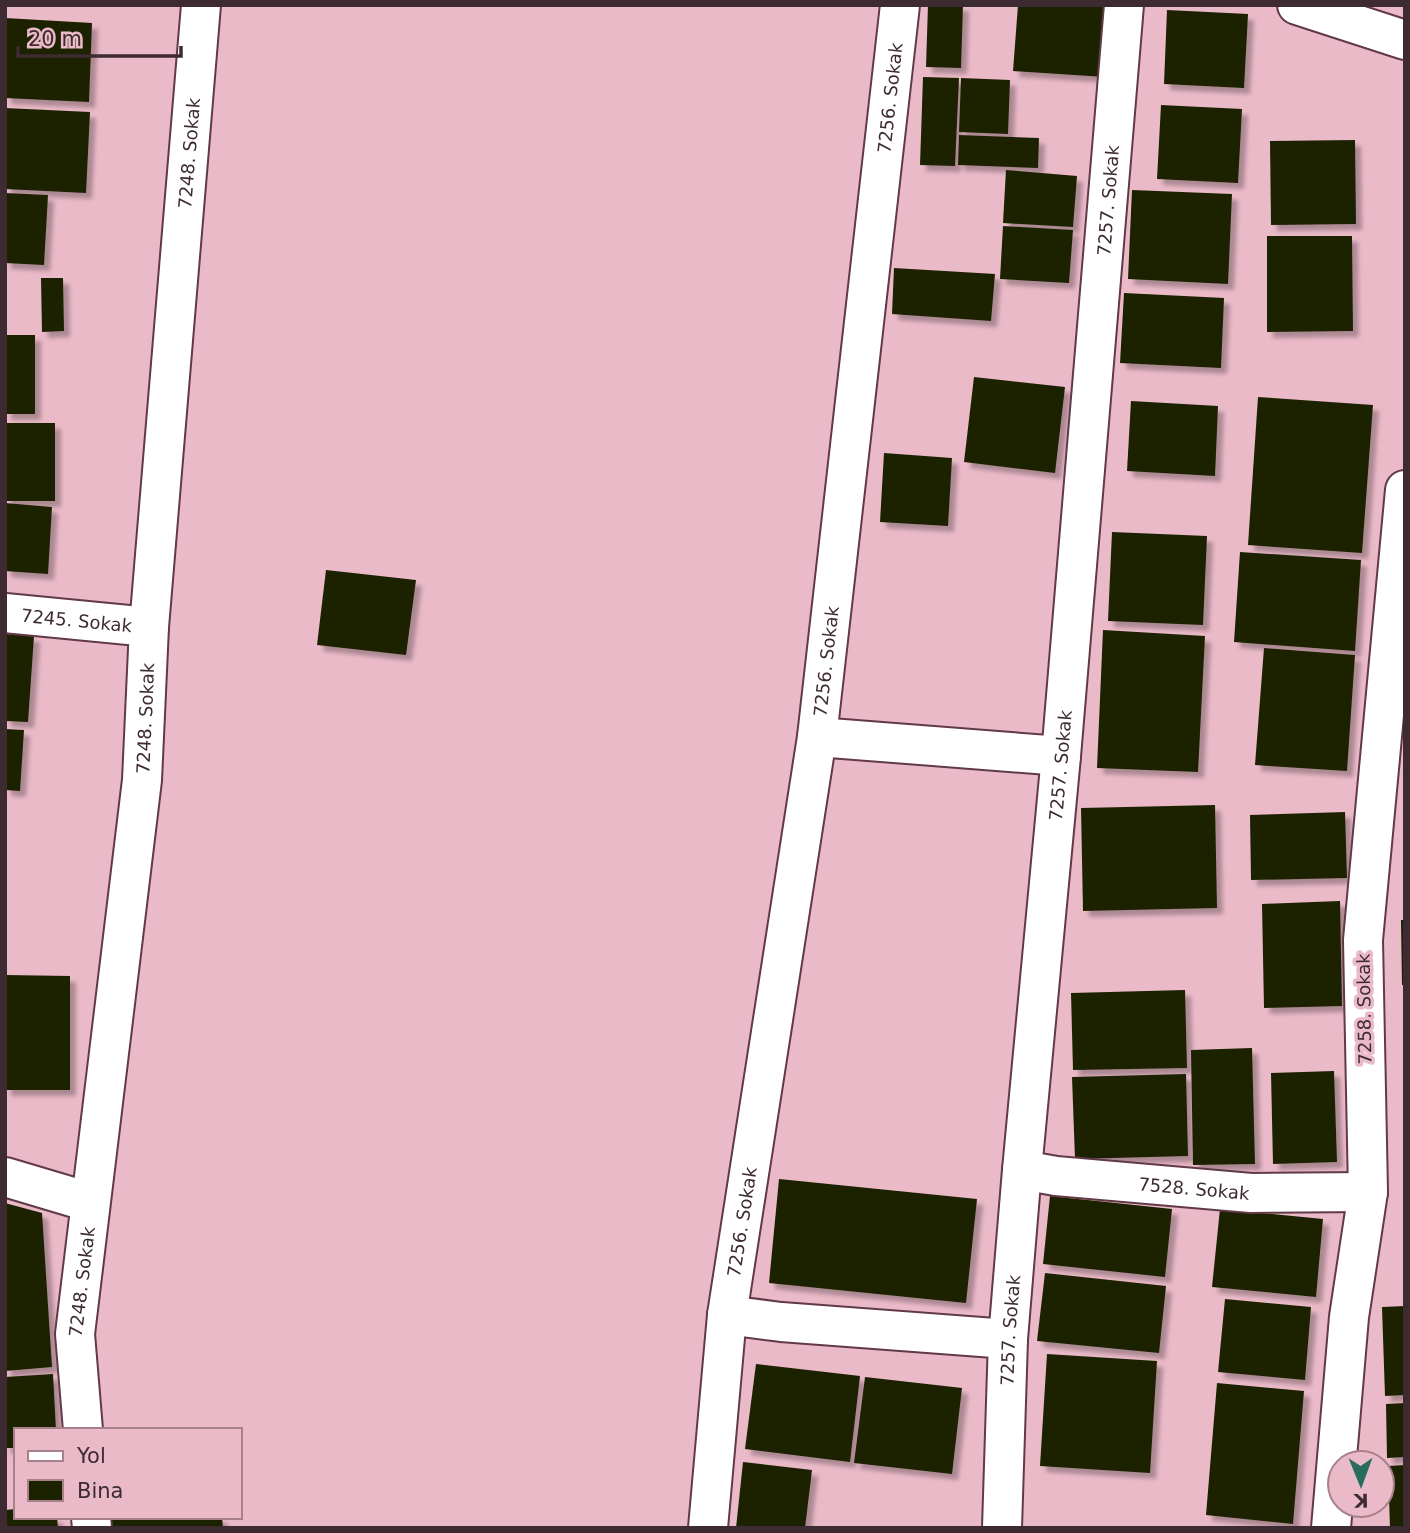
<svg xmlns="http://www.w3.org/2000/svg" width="1410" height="1533" viewBox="0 0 1410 1533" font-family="'DejaVu Sans',sans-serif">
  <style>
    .building { fill: #1c2200; filter: url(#shadow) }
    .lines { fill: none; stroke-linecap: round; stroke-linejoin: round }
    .street-casing { stroke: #613947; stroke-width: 42 }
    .street { stroke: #fff; stroke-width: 38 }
    .labels { text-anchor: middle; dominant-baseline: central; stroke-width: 7; stroke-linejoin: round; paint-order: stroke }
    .street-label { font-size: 18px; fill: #3e2b31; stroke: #ebbac9 }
  </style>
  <defs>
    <filter id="shadow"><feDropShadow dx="6" dy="6" stdDeviation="2" flood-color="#0004"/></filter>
  </defs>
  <rect width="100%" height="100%" fill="#ebbac9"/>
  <!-- building -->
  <g class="building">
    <path d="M928,5H963L961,68L926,67Z"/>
    <path d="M1018,5H1110L1105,77L1013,71Z"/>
    <path d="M1167,10L1248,14L1244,88L1164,84Z"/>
    <path d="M5,18L92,23L89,102L5,98Z"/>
    <path d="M923,77L959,78L955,166L920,165Z"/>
    <path d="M961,78L1010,80L1008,134L959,132Z"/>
    <path d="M1161,105L1242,109L1238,183L1157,179Z"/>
    <path d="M5,108L90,112L86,193L5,189Z"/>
    <path d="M959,135L1039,138L1038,168L958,165Z"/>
    <path d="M1355,140L1356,224L1271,225L1270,141Z"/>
    <path d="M1006,170L1077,176L1073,227L1003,223Z"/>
    <path d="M1132,190L1232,194L1228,284L1128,279Z"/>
    <path d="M5,193L48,195L44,265L5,263Z"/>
    <path d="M1003,226L1073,230L1069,283L1000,279Z"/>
    <path d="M1267,236H1352L1353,331L1267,332Z"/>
    <path d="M894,268L995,274L991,321L892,314Z"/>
    <path d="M41,278H63L64,331L42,332Z"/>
    <path d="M1124,293L1224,298L1221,368L1120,363Z"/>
    <rect x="5" y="335" width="30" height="79"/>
    <path d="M974,377L1065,387L1055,473L964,462Z"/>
    <path d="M1258,397L1373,405L1362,553L1248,545Z"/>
    <path d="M1131,401L1218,406L1215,476L1127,471Z"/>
    <rect x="5" y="423" width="50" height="78"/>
    <path d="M884,453L952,458L948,526L880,522Z"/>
    <path d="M5,503L52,507L48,574L5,571Z"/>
    <path d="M1112,532L1207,536L1203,625L1108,621Z"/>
    <path d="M1240,552L1361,560L1355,651L1234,642Z"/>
    <path d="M326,570L416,580L406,655L317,645Z"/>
    <path d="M1103,630L1205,636L1198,772L1097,768Z"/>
    <path d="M5,634L34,636L28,722L5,721Z"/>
    <path d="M1264,648L1355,655L1347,771L1255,765Z"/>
    <path d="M5,729L24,730L20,791L5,790Z"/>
    <path d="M1215,805L1217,908L1083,911L1081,808Z"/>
    <path d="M1345,812L1347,878L1251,880L1250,815Z"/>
    <path d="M1340,901L1342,1006L1264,1008L1262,904Z"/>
    <path d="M1401,920H1405V985H1402Z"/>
    <path d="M5,975L70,976V1090H5Z"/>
    <path d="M1185,990L1187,1068L1073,1070L1071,993Z"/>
    <path d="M1252,1048L1255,1164L1193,1165L1191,1050Z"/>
    <path d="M1334,1071L1337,1162L1273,1164L1271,1073Z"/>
    <path d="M1186,1074L1188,1156L1075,1159L1072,1077Z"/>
    <path d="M779,1179L977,1199L966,1303L769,1283Z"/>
    <path d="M1050,1196L1172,1209L1165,1277L1043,1264Z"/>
    <path d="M5,1203L42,1213L52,1367L5,1371Z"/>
    <path d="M1220,1209L1323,1219L1316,1297L1212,1287Z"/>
    <path d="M1045,1273L1166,1286L1159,1353L1037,1341Z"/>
    <path d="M1225,1299L1311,1307L1305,1380L1218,1372Z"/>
    <path d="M1405,1306V1395L1385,1396L1382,1307Z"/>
    <path d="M1047,1354L1157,1361L1150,1473L1040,1466Z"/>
    <path d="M756,1364L860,1376L850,1462L745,1449Z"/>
    <path d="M53,1374L56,1430H16V1448H5V1377Z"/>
    <path d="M865,1377L962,1388L952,1474L854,1463Z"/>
    <path d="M1217,1383L1304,1391L1293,1524L1206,1515Z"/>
    <path d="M1405,1403V1457L1387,1458L1386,1404Z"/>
    <path d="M743,1462L812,1470L805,1528H736Z"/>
    <path d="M1405,1465V1528H1390L1388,1466Z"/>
    <path d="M16,1509V1517H57L58,1528H5V1510Z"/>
    <path d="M110,1517H222L223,1528H110Z"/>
  </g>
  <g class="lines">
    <defs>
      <g id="street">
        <path d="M1297,5L1405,40"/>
        <path id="s1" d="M5,613L149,627"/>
        <path d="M817,737L1061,756"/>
        <path id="s2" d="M1022,1170L1056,1176L1251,1193L1368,1192"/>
        <path d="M5,1177L89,1202"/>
        <path d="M727,1315L781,1322L1008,1339"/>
        <path id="s3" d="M83,1430L75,1334L142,780L149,627L201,5"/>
        <path d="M91,1517L92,1528"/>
        <path id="s4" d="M708,1528L727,1315L817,737L900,5"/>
        <path id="s5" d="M1002,1528L1008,1339L1022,1170L1061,756L1124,5"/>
        <path d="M1331,1528L1349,1317L1368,1192L1363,940L1405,490"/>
      </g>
    </defs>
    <!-- street casing -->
    <use href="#street" class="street-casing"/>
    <!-- street -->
    <use href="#street" class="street"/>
  </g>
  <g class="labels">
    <!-- street labels -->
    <g class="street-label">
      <text stroke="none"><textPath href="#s4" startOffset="1442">7256. Sokak</textPath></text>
      <text stroke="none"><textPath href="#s3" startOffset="1283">7248. Sokak</textPath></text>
      <text stroke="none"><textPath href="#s5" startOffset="1332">7257. Sokak</textPath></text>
      <text stroke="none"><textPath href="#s1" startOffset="72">7245. Sokak</textPath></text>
      <text stroke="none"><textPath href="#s4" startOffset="875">7256. Sokak</textPath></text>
      <text stroke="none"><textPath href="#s3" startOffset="716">7248. Sokak</textPath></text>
      <text stroke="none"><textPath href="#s5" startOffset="765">7257. Sokak</textPath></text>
      <text transform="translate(1364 1009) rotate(-91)">7258. Sokak</text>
      <text stroke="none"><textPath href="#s2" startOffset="173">7528. Sokak</textPath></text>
      <text stroke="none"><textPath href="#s4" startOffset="308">7256. Sokak</textPath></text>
      <text stroke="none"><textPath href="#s3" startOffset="149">7248. Sokak</textPath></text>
      <text stroke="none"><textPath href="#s5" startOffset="198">7257. Sokak</textPath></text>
    </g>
  </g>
  <!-- border -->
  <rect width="1410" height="1533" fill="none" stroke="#3e2b31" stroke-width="14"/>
  <!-- legend -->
  <rect x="14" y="1428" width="228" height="91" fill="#ebbac9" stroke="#a6818c" stroke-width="2"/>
  <rect x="28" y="1451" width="35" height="10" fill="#ffffff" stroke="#a6818c" stroke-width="2"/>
  <text x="77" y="1463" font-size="21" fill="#3e2b31">Yol</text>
  <rect x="28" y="1480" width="35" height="21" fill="#1c2200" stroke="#a6818c" stroke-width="2"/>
  <text x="77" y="1498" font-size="21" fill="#3e2b31">Bina</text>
  <!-- north arrow -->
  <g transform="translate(1361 1484) rotate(179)"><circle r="33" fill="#ebbac9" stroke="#a6818c" stroke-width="2"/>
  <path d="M0-5L12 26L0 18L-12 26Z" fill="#276c5f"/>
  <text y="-10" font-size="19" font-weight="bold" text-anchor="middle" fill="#3e2b31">K</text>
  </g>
  <!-- scale -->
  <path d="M18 46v10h163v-10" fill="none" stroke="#3e2b31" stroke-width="3.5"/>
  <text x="28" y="46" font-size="21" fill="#3e2b31" stroke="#ebbac9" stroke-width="5" paint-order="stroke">20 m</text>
</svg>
